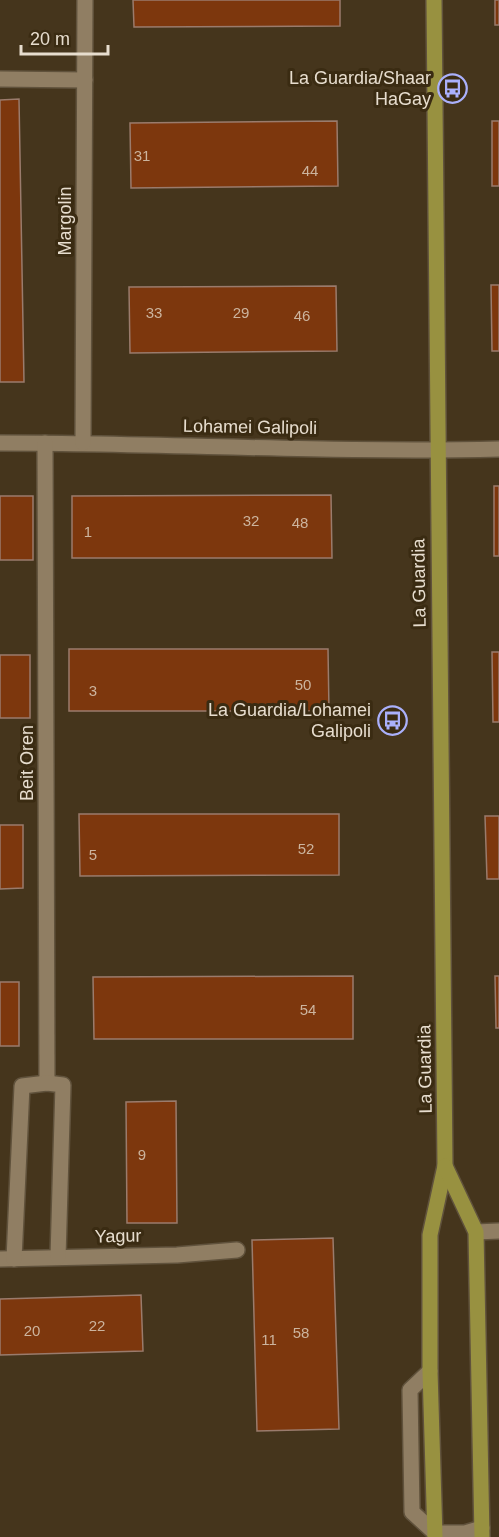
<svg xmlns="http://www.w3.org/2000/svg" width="499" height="1537" viewBox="0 0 499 1537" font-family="Helvetica,sans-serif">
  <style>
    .building { fill: #7d370d; stroke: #9a7b6c; stroke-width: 1.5 }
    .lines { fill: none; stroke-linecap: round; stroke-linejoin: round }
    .minor-casing { stroke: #60523c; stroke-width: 18 }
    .major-casing { stroke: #60523c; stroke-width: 18 }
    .minor { stroke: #907e63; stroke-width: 15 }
    .major { stroke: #989140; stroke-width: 15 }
    .labels { text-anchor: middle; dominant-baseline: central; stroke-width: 6; stroke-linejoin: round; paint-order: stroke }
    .number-label { font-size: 15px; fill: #ccb49e }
    .poi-label { font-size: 18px; fill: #e7ddce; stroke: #3a2b12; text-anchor: end }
    .street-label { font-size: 18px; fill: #e7ddce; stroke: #3a2b12 }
  </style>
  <rect width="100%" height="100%" fill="#45351c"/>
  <!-- building -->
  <g class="building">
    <path d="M133,0H340V26L134,27Z"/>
    <rect x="495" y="0" width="4" height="25"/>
    <path d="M19,99L24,382H0V100Z"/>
    <path d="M337,121L338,186L131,188L130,123Z"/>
    <rect x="492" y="121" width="7" height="65"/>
    <path d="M491,285H499V351H492Z"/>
    <path d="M336,286L337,351L130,353L129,287Z"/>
    <rect x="494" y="486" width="5" height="70"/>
    <path d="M331,495L332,558H72V496Z"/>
    <rect x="0" y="496" width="33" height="64"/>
    <path d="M69,649H328L329,711H69Z"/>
    <path d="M492,652H499V722H493Z"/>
    <rect x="0" y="655" width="30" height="63"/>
    <path d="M79,814H339V875L80,876Z"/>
    <path d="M485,816H499V879H487Z"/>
    <path d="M0,825H23V888L0,889Z"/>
    <path d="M353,976V1039H94L93,977Z"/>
    <path d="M495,976H499V1028H496Z"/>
    <rect x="0" y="982" width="19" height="64"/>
    <path d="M176,1101L177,1223H127L126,1102Z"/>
    <path d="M333,1238L339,1429L257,1431L252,1240Z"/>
    <path d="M141,1295L143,1351L0,1355V1299Z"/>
  </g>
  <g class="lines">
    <defs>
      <g id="minor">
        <path d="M0,79L85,80"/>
        <path d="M0,443C166,443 333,453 499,449"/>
        <path d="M45,443L47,1083"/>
        <path d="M83,443L85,0"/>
        <path d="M476,1232L499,1231"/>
        <path d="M0,1259L177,1255L237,1250"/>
        <path d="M14,1259L22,1086L47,1083L63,1085L58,1257"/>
        <path d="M430,1371L410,1390L412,1512L435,1533H465L482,1528"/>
      </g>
      <g id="major">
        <path d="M434,0L445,1166L430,1235V1371L435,1537"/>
        <path d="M445,1166L476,1232L482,1537"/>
      </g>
    </defs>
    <!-- minor casing -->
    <use href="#minor" class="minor-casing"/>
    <!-- major casing -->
    <use href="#major" class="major-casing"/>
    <!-- minor -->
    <use href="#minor" class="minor"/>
    <!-- major -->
    <use href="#major" class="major"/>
  </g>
  <!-- icons -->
  <defs>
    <symbol id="bus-ring" viewBox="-11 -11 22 22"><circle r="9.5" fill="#3a2b12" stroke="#aab0fb" stroke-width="1.5"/><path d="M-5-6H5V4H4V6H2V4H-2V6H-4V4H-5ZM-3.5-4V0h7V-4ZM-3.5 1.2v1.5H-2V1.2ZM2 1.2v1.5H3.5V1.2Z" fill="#aab0fb"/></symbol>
  </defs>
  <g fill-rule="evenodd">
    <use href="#bus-ring" x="436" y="72" width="33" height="33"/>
    <use href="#bus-ring" x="376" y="704" width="33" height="33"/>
  </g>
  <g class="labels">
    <!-- number labels -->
    <g class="number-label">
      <text x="142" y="155">31</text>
      <text x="310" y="170">44</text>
      <text x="154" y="312">33</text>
      <text x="241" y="312">29</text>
      <text x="302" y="315">46</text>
      <text x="251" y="520">32</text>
      <text x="300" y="522">48</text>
      <text x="88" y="531">1</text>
      <text x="303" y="684">50</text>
      <text x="93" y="690">3</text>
      <text x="306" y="848">52</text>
      <text x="93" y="854">5</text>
      <text x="308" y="1009">54</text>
      <text x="142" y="1154">9</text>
      <text x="97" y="1325">22</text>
      <text x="32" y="1330">20</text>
      <text x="301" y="1332">58</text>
      <text x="269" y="1339">11</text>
    </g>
    <!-- poi labels -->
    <g class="poi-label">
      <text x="431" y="78">La Guardia/Shaar<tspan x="431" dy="21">HaGay</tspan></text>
      <text x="371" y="710">La Guardia/Lohamei<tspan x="371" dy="21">Galipoli</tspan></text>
    </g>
    <!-- street labels -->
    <g class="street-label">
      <text transform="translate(65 221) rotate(-90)">Margolin</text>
      <text transform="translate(250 427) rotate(1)">Lohamei Galipoli</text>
      <text transform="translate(419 583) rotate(-91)">La Guardia</text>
      <text transform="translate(27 763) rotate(-90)">Beit Oren</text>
      <text transform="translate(425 1069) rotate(-91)">La Guardia</text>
      <text transform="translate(118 1236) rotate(-1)">Yagur</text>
    </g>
  </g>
  <!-- scale -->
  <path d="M21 45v9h87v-9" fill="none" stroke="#e7ddce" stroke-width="3"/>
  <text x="30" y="45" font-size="18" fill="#e7ddce" stroke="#3a2b12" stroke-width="4.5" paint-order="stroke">20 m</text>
</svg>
